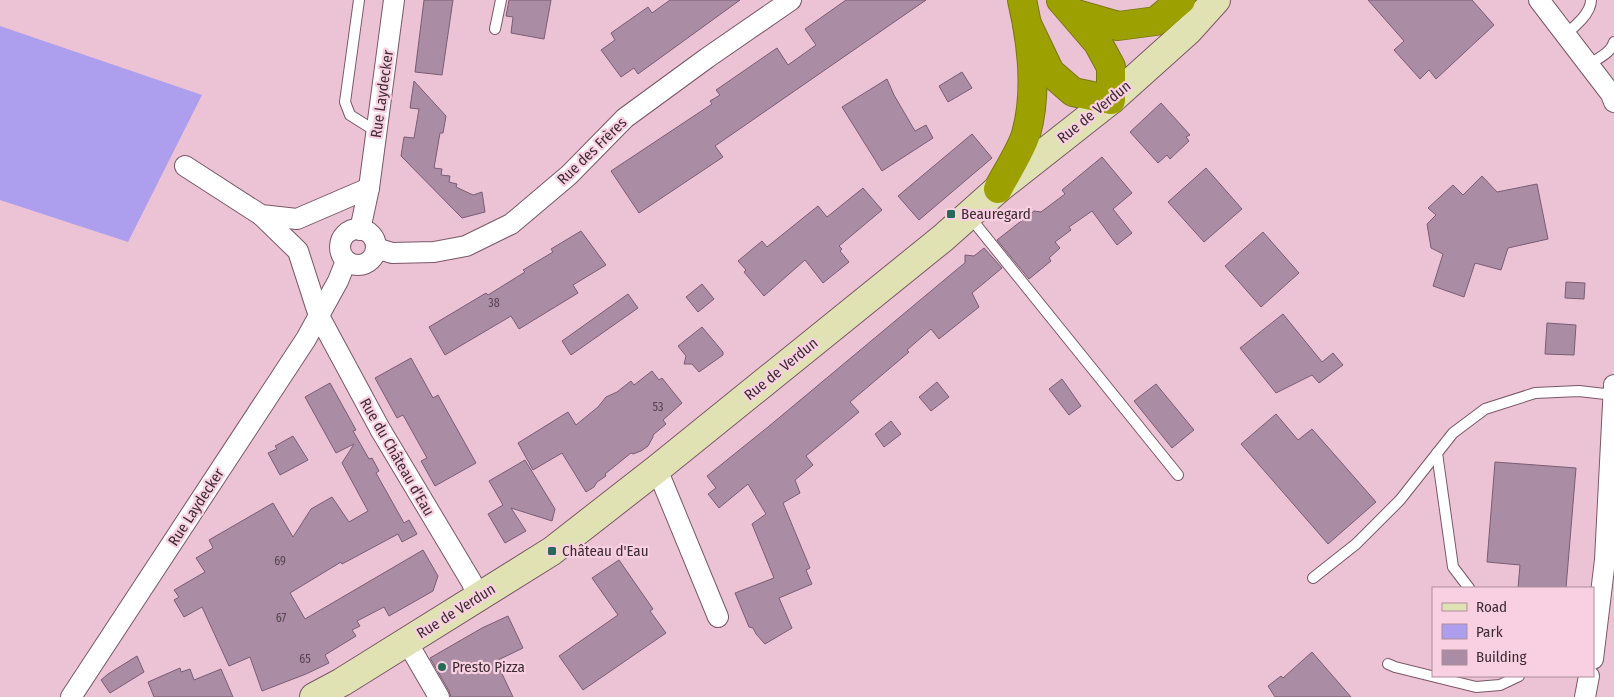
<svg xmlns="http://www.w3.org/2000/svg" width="1614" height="697" viewBox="0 0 1614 697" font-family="'Fira Sans Condensed',sans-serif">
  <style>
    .green { fill: #ad9fee }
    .building { fill: #aa8ca5; stroke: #795d75 }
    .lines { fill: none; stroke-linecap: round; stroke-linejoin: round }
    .lane-casing { stroke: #7b5867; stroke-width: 12 }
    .street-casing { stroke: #7b5867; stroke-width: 22 }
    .secondary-casing { stroke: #7b5867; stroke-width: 30 }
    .highway-casing { stroke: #7a7712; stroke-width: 30 }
    .lane { stroke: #fff; stroke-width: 10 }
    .street { stroke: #fff; stroke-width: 20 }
    .secondary { stroke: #e1e2b3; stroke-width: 28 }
    .highway { stroke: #9ca001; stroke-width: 28 }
    .poi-dot { fill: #296957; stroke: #f9d0e1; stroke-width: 2 }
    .labels { text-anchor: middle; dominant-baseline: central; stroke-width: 4.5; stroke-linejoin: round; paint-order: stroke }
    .number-label { font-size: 12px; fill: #584450 }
    .street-label { font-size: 15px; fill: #3c2c33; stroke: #f9d0e1 }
    .poi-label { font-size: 15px; fill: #3c2c33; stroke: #f9d0e1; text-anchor: start }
  </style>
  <rect width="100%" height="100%" fill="#ecc3d4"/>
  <!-- green -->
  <path class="green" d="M0,26L202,95L128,242L0,200Z"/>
  <!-- building -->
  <g class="building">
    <path d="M424,0H453L442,75L415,72Z"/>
    <path d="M509,0H551L544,39L511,33L513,17L506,16Z"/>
    <path d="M670,0H740L638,74L634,68L621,77L601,50L615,40L611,33L648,7L652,13Z"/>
    <path d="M846,0H926L715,146L723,157L639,213L611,171L712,104L710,101L720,95L716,90L777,48L788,65L816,45L805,29Z"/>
    <path d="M1368,0H1472L1494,25L1436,79L1429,70L1420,79L1394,50L1404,41Z"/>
    <path d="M962,72L972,88L948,102L939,86Z"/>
    <path d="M887,79L894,95L915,131L926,125L933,138L882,171L842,107Z"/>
    <path d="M414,81L446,116L443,133H440L434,168L442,169L441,175L450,176L449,182L457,184L456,187L473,195L482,192L485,212L462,218L401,156L404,137L414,138L419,109L410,108Z"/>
    <path d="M1161,103L1190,135L1186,137L1189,141L1170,159L1167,155L1158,163L1130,132Z"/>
    <path d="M972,134L992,158L919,220L898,196Z"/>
    <path d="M1102,157L1132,193L1113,209L1132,233L1117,245L1092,211L1069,227L1071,230L1055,242L1060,248L1049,258L1051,261L1029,279L997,240L1034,211L1041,212L1065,194L1062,190Z"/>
    <path d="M1206,168L1242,209L1204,242L1168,202Z"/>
    <path d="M1482,176L1497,192L1537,184L1548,239L1508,248L1501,270L1475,263L1464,297L1433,286L1443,254L1431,248L1427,224L1436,215L1428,208L1453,185L1463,195Z"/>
    <path d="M863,188L882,210L839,246L842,249L840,251L849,262L823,283L805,260L764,296L744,272L746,270L738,261L762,241L767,247L818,206L827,217Z"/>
    <path d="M581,231L606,265L573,285L578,293L519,329L511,316L445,355L429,327L486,293L488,295L525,272L523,270L553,252L551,249Z"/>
    <path d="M1263,232L1299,273L1261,307L1225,266Z"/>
    <path d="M984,248L1002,268L972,293L979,307L939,339L931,329L907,350L909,352L850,402L859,412L806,456L813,465L795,480L800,493L783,503L810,568L806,570L812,584L779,598L792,628L765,644L756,634L753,628L749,627L735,593L774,578L752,524L766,514L748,484L719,508L708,494L716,488L707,476L768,427L961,266L965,263V255L974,256Z"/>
    <path d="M1566,282L1585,283L1584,299L1565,298Z"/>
    <path d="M702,284L714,299L698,312L686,297Z"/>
    <path d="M628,294L638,308L571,355L562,341Z"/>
    <path d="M1283,314L1322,362L1333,353L1343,365L1319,383L1312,375L1276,393L1240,348Z"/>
    <path d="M1547,323L1576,325L1574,355L1545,354Z"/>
    <path d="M702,327L723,352V355L699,372L692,364H684L686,356L678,346Z"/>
    <path d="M411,358L433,398L438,395L476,463L435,486L421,461L427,458L403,415L397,418L375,378Z"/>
    <path d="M652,371L659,380L662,378L682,403L663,420L666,424L653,435V437L648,446L641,451L633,454L631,453L605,474L606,476L597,482L594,487L586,492L562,453L533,470L518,443L568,412L576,425L598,407L606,397L617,392L631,381L634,385Z"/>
    <path d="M1062,379L1081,406L1069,415L1049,389Z"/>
    <path d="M937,382L949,397L931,411L919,397Z"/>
    <path d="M330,383L356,430L353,431L369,459L372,458L379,471L376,473L404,523L409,520L417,534L402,542L398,534L342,564L341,562L290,593L305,619L423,550L438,576L433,591L389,616L384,607L357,621L360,626L352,630L356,636L325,655L329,663L306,674L262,691L250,657L229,666L202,607L184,617L174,600L179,597L174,590L205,572L196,558L213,548L209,540L273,503L293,537L311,509L332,497L349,522L368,511L342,463L354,444L336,453L305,397Z"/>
    <path d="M1156,384L1194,430L1172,448L1134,401Z"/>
    <path d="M1276,414L1298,440L1312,429L1376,502L1328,544L1241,444Z"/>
    <path d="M891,421L901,434L884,447L875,434Z"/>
    <path d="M293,436L308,460L280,475L268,453L277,449L275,446Z"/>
    <path d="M525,460L555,509L552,521L511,508L526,531L505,543L488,514L503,505L489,481Z"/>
    <path d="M1495,462L1576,468L1566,588H1518L1520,565L1487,562Z"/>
    <path d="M619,560L653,609L650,611L666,633L583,690L559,656L618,615L592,578Z"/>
    <path d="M508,616L523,648L496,661L513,697H451L449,691L430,658L482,628Z"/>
    <path d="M1312,652L1351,697H1275L1268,686L1281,676L1283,678Z"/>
    <path d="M137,656L144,672L110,693L101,680L108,674Z"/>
    <path d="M180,668L181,672L190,669L194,680L221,669L233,697H154L148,682Z"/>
  </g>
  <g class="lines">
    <defs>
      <g id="lane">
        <path d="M359,0L345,102L350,115L377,132"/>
        <path d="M495,29L501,0"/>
        <path d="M1565,34C1575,27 1591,13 1591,0"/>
        <path d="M1588,65C1597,59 1611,53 1614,42"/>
        <path d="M969,216L1178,475"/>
        <path d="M1437,453L1453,567L1469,588"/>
        <path d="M1313,578L1356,544L1400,500L1453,433L1485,409L1535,393L1579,391L1614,395"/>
        <path d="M1388,664L1395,667L1476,687L1500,685L1519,676"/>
      </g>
      <g id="street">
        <path d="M1539,0L1611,94L1614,102"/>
        <path d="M185,166L261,215L297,219L369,188"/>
        <path d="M261,215L298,251L319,316L380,429L471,581L478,596"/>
        <circle cx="358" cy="247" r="18"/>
        <path d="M360,230L369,188L394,0"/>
        <path d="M376,248L392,253L434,252L466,246L511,224L569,175L625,118L707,58L791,0"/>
        <path d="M657,469L718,617"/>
        <path d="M407,642L439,697"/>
        <path d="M1593,659L1605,560L1614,385"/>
        <path d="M71,697L306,339L338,281L346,261"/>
        <path d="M1585,697L1589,676"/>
      </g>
      <path id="secondary" d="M314,697L342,682L552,551L657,469L943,238L998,189L1111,100L1189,30L1216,0"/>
      <g id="highway">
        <path d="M1073,13L1118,26L1156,21L1181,0"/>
        <path d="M1027,24L1050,72L1073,92L1111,100V67L1098,43L1061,0"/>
        <path d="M998,189C1005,175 1022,149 1026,134C1038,91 1032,43 1022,0"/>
      </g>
    </defs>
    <!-- lane casing -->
    <use href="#lane" class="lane-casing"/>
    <!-- street casing -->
    <use href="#street" class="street-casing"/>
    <!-- secondary casing -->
    <use href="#secondary" class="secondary-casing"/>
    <!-- highway casing -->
    <use href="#highway" class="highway-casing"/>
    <!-- lane -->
    <use href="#lane" class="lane"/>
    <!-- street -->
    <use href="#street" class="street"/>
    <!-- secondary -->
    <use href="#secondary" class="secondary"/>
    <!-- highway -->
    <use href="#highway" class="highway"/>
  </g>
  <!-- markers -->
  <g class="poi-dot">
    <rect x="946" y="209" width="10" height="10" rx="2.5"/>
    <rect x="547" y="546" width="10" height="10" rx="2.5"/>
    <circle cx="442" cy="667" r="5"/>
  </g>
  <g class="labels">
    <!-- number labels -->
    <g class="number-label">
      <text x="494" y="303">38</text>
      <text x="658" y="407">53</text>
      <text x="280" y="561">69</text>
      <text x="281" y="618">67</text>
      <text x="305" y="659">65</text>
    </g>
    <!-- street labels -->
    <g class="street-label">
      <text transform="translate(382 94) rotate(-82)">Rue Laydecker</text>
      <text transform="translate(1094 112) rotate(-39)">Rue de Verdun</text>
      <text transform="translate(592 151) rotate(-44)">Rue des Frères</text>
      <text transform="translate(781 369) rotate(-39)">Rue de Verdun</text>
      <text transform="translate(397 457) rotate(60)">Rue du Château d'Eau</text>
      <text transform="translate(196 507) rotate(-57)">Rue Laydecker</text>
      <text transform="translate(456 611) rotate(-32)">Rue de Verdun</text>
    </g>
    <!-- poi labels -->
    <g class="poi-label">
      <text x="961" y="214">Beauregard</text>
      <text x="562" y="551">Château d'Eau</text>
      <text x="452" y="667">Presto Pizza</text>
    </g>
  </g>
  <!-- legend -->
  <rect x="1432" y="587" width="162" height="90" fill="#f9d0e1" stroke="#ad8e9b"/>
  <rect x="1442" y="603" width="25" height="8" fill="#e1e2b3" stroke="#ad8e9b"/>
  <text x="1476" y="612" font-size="15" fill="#3c2c33">Road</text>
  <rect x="1442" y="624" width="25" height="15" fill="#ad9fee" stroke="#ad8e9b"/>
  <text x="1476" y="637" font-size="15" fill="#3c2c33">Park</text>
  <rect x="1442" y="650" width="25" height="15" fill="#aa8ca5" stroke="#ad8e9b"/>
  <text x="1476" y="662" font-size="15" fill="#3c2c33">Building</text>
</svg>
